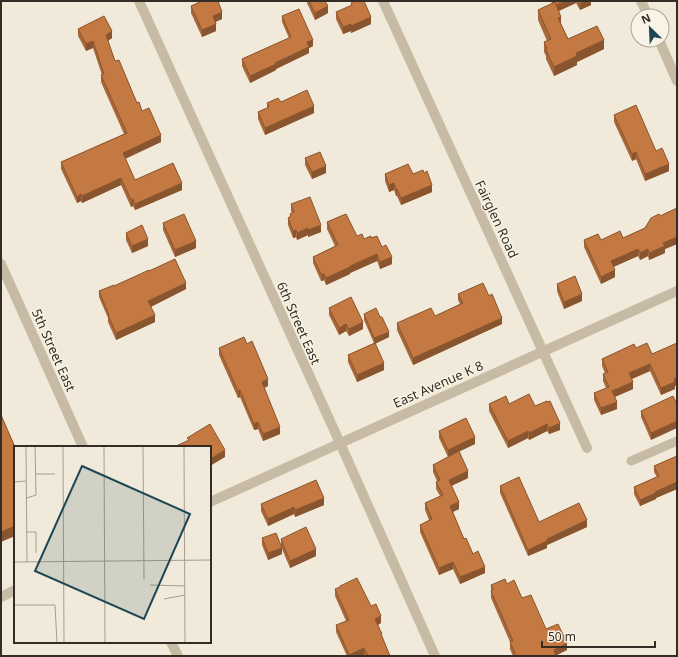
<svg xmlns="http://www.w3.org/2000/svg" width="678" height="657" viewBox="0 0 678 657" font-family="'Noto Sans',sans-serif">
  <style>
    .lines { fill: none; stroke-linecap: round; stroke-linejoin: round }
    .service { stroke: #c8bba5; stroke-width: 9 }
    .minor { stroke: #c8bba5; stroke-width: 10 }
    .tertiary { stroke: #c8bba5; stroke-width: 10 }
    .wall { fill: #a9683a }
    .shaded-wall { fill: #89552f }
    .building { fill: #c47943; stroke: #89552f }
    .labels { text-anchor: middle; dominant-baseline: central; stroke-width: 3; stroke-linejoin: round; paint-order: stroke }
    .street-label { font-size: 13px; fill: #342d26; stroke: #f9f3e5 }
    .inset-road { fill: none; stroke: #a59e91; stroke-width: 1 }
    .view { fill: #1d4755; fill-opacity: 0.15; stroke: #1d4755; stroke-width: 2 }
    .inset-edge { fill: none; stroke: #342d26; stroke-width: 2 }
  </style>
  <rect width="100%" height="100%" fill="#f1e9d9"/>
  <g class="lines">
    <!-- service -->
    <path class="service" d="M631,461L677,441"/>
    <!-- minor -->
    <g class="minor">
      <path d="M139,1L340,443L435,656"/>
      <path d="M383,1L587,448"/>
      <path d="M641,1L648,16"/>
      <path d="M659,40L677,81"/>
      <path d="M1,264L83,447"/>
      <path d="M171,642L178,656"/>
    </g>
    <!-- tertiary -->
    <g class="tertiary">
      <path d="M210,502L677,291"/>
      <path d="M1,597L15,590"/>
    </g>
  </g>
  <!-- wall -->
  <g class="wall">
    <path d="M307,1H325L328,13L315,20L307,3Z"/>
    <path d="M551,1H591V5L580,10L576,3L559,11L561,24L568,39L604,49L577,62V65L554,76L546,59V56L544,52V42L547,41L538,20V10L552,4Z"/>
    <path d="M351,3L371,24L351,33V31L343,34L336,19V12L351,6Z"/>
    <path d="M191,6L222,19L215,22L216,31L202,37L191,13Z"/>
    <path d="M282,16L313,46L309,48V53L276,69V70L250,83L242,66V59L289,38L282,22Z"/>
    <path d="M78,29L112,38L108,41L115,61L137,103L161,142L125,158L135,180L182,190L135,210L133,206L131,207L121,185L82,203L81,201L77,203L61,169V162L124,134L101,82V75H102L93,48L86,51L78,36Z"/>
    <path d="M267,103L314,113L265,135L258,119V112L267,108Z"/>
    <path d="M614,115L656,151L669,171L645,181L636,159L632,161L614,122Z"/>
    <path d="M305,158L326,173L312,179L305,165Z"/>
    <path d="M385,174H413L432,192L401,205L397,196H396L394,190L389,192L385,181Z"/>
    <path d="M291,204L321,232L308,237V235L297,240L296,237L293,238L288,225V218L290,217V214L292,213L291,211Z"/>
    <path d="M677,208V244L665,249V253L649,260L648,256L640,260L638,256L613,267L615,277L601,284L584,247V240H601L623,238L645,228L660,216Z"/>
    <path d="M327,222L357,236L364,239L371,238L382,247L392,264L380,269L377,261L350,273V274L326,285L324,280L322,281H321L313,263V257L335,246L327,229Z"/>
    <path d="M163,223L196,248L175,257L163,230Z"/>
    <path d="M126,233L148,246L132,253L126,240Z"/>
    <path d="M149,271L186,289L151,307L155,322L116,340L108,322V318L99,297V291L114,286Z"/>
    <path d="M557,284L582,301L564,309L557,291Z"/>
    <path d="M458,294L502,324L413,365L397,330V323L435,316L460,304L458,300Z"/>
    <path d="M329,308L363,329L349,336L346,331L339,335L329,315Z"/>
    <path d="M364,314L389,337L375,344L384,370L357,382L348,362V355L374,343L364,320Z"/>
    <path d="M677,343V385L675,386V389L661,395L650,371L632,379L633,389L615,397L617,409L601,415L594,400V393L606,388L603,381V374L605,373L602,366V359L636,348L652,354Z"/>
    <path d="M219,348L268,386L264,388L280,434L263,441L258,429L254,430L240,397L238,398L219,355Z"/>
    <path d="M489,404H509L535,406L560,430L549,434L547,431L529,440L528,438L508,448L489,411Z"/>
    <path d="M677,404L651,440L641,417V411Z"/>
    <path d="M439,431L475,444L459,451L468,478L451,486L459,509L453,512L464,539L473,554L485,573L460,584L453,569L439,575L420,532V525L429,520L425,510V503L440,496L436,489V482L437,481L433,472V465L448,457L439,438Z"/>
    <path d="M677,456V489L656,498V499L640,506L634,494V487L657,477L654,472V466Z"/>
    <path d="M500,486L539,522L587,527L547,545V548L528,556L500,493Z"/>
    <path d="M261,504L324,505L295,517L294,514L268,526L261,511Z"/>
    <path d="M262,538L281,544V539L316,556L290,568L282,549V554L268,560L262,545Z"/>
    <path d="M507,584L522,598L546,629L567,650L556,655V656H513L510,649V642L491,598V585Z"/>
    <path d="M340,586L371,606L381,623L378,625L382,637L390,656H365L364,655L363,656H347L336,632V625L346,621L335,596V589L340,587Z"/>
  </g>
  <!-- shaded-wall -->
  <g class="shaded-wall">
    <path d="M566,1H576V3L556,12V6Z"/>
    <path d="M585,1H591V5L580,10V4Z"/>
    <path d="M328,6V13L315,20V13Z"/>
    <path d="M222,12V19L213,23V16Z"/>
    <path d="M371,17V24L351,33V26Z"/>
    <path d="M561,17V27L558,18Z"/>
    <path d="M216,24V31L202,37V30Z"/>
    <path d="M351,24V31L343,34V27Z"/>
    <path d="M112,31V38L106,42V35Z"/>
    <path d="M313,40V46L309,48V53L276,69V70L250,83V76L275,63L307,42Z"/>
    <path d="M604,40V49L577,62V65L554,76V67L576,53Z"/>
    <path d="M93,41V48L86,51V44Z"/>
    <path d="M314,106V113L265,135V128Z"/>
    <path d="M161,135V142L123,160V153Z"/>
    <path d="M636,152V159L632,161V154Z"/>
    <path d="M669,164V171L645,181V174Z"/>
    <path d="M326,166V173L312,179V172Z"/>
    <path d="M121,178V185L82,203V196Z"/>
    <path d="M182,183V190L135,210V204Z"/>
    <path d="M394,183V190L389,192V185Z"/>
    <path d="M432,185V192L401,205V198Z"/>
    <rect x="396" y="189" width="1" height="7"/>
    <path d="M81,194V201L77,203V197Z"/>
    <path d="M133,199V206L131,207V200Z"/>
    <path d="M321,225V232L308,237V230Z"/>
    <path d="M308,228V235L297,240V233Z"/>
    <path d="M296,230V237L293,238V231Z"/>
    <path d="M677,237V244L665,249V253L649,260V253L663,243Z"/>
    <path d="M148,239V246L132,253V246Z"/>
    <path d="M196,241V248L175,257V250Z"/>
    <path d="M638,249V256L611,268V261Z"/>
    <path d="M648,249V256L640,260V253Z"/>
    <path d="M377,254V261L350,273V274L326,285V278Z"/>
    <path d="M392,257V264L380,269V262Z"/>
    <path d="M615,270V277L601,284V277Z"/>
    <path d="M322,274H324V280L322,281Z"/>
    <path d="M186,283V289L148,308V301Z"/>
    <path d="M582,294V301L564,309V302Z"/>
    <path d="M155,315V322L116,340V333Z"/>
    <path d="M502,318V324L413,365V358Z"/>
    <path d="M363,322V329L349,336V329Z"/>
    <path d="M346,324V331L339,335V328Z"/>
    <path d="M389,332V337L374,344V338Z"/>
    <path d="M384,363V370L357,382V375Z"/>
    <path d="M650,364V371L629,380V373Z"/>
    <path d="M677,378V385L675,386V389L661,395V388L674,379Z"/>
    <path d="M268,379V386L262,389V382Z"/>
    <path d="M633,382V389L612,398V391Z"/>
    <path d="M240,390V397L238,398V391Z"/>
    <path d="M617,402V409L601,415V408Z"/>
    <path d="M677,421V428L651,440V433Z"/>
    <path d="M258,422V429L254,430V424Z"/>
    <path d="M560,423V430L549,434V428Z"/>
    <path d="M547,424V431L529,440V433Z"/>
    <path d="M280,427V434L263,441V434Z"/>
    <path d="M528,431V438L508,448V441Z"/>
    <path d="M475,437V444L448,457V450Z"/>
    <path d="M225,450V457L210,466V459Z"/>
    <path d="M468,471V478L449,487V480Z"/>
    <path d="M677,482V489L656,498V499L640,506V500L655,492Z"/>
    <path d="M324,498V505L295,517V510Z"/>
    <path d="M459,502V509L450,513V506Z"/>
    <path d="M294,507V514L268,526V519Z"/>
    <path d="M587,520V527L547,545V548L528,556V550L547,539Z"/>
    <path d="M15,526V536L1,542V532Z"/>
    <path d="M282,548V554L268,560V553Z"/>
    <path d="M316,549V556L290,568V561Z"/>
    <path d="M453,562V569L439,575V568Z"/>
    <path d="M485,567V573L460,584V577Z"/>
    <path d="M381,616V623L375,626V619Z"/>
    <path d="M567,643V650L555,656L554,650Z"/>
    <path d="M364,648V655L363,656H349V655Z"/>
  </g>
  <!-- building -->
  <g class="building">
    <path d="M202,1H218L222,12L213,16L216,24L202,30L191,6Z"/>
    <path d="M309,1H325L328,6L315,13Z"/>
    <path d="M355,1H364L371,17L351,26V24L343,27L336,12L352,5L351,3Z"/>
    <path d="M554,1H566L556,5Z"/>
    <path d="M578,1H585L580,4Z"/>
    <path d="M555,2L561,17L558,18L568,39L597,26L604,40L576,53L577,56L554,67L546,50L547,49L544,42L551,39L538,10Z"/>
    <path d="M299,9L313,40L307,42L309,47L275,63L276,64L250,76L242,59L291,37L282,16Z"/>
    <path d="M104,16L112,31L106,35L115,61L119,60L137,103L139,102L142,111L149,108L161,135L123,153L135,180L173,163L182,183L135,204L133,199L131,200L121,178L82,196L81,194L77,197L61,162L127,133L101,75L104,74L93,41L86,44L78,29Z"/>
    <path d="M307,90L314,106L265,128L258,112L269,107L267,103L278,98L281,102Z"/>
    <path d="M636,105L656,151L662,148L669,164L645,174L636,152L632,154L614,115Z"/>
    <path d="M320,152L326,166L312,172L305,158Z"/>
    <path d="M408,164L413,174L423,170L424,173L427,171L432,185L401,198L397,189H396L394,183L389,185L385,174Z"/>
    <path d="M310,197L321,225L308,230V228L297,233L296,230L293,231L288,218L291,216L290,214L294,212L291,204Z"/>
    <path d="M677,208V237L663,243L665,246L649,253L648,249L640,253L638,249L611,261L615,270L601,277L584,240L598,234L601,240L620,231L623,238L645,228L651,218L659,214L660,216Z"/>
    <path d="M184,214L196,241L175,250L163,223Z"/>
    <path d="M346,214L357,236L362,234L364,239L371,236V238L377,236L382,247L386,245L392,257L380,262L377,254L350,266V267L326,278L324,274H321L313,257L338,245L327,222L341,216Z"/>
    <path d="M142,225L148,239L132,246L126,233Z"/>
    <path d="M175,259L186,283L148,301L155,315L116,333L108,315H109L99,291L114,285V286L149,270V271Z"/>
    <path d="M575,276L582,294L564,302L557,284Z"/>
    <path d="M483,283L489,296L492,294L502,318L413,358L397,323L431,308L435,316L463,303L458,294Z"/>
    <path d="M351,297L363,322L349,329L346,324L339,328L329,308Z"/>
    <path d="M376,308L380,317H382L389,332L374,338L364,314Z"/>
    <path d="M244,337L247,344L252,341L268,379L262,382L280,427L263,434L258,422L254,424L240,390L238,391L219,348Z"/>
    <path d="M375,343L384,363L357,375L348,355Z"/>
    <path d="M647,343L652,354L677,343V378L674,379L675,382L661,388L650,364L629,373L633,382L612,391L617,402L601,408L594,393L609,387L603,374L608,372L602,359L634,344L636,348Z"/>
    <path d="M529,394L535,406L547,401L548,402L550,401L560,423L549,428L547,424L529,433L528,431L508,441L489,404L506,396L509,404Z"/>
    <path d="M673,396L677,404V421L651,433L641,411Z"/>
    <path d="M1,415L15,447V526L1,532Z"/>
    <path d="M466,418L475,437L448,450L439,431Z"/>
    <path d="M210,424L225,450L210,459V447H174L189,440L187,438Z"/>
    <path d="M459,451L468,471L449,480L459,502L450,506L464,539L466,538L473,554L478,551L485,567L460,577L453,562L439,568L420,525L432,519L425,503L443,495L436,482L440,480L433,465Z"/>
    <path d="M677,456V482L655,492L656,493L640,500L634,487L659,476L654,466Z"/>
    <path d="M519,477L539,522L579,503L587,520L547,539V541L528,550L500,486Z"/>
    <path d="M316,480L324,498L295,510L294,507L268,519L261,504Z"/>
    <path d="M306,527L316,549L290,561L281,539Z"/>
    <path d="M276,533L282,548L268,553L262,538Z"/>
    <path d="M357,578L371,606L376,604L381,616L375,619L382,634H381L390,656H368L364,648L349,655L336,625L349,620L335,589L340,587V586Z"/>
    <path d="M505,579L507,584L514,580L522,598L531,595L546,629L558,624L567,643L554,650L556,656H516L510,642L513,641L491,591L493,590L491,585Z"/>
  </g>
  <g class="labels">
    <!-- street labels -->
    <g class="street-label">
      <text transform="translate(497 219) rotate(65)">Fairglen Road</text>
      <text transform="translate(299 323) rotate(66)">6th Street East</text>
      <text transform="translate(54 350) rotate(66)">5th Street East</text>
      <text transform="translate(438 384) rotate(-24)">East Avenue K 8</text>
    </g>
  </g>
  <!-- overview -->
  <g transform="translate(14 446)">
    <rect width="197" height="197" fill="#f1e9d9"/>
    <path class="inset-road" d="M12,0L13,116M49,0L50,197M90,0L91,197M129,0L130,133M170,0L171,197M22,28H41M0,36L12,35M13,52L22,49L21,0M13,86H22V107M0,116L197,114M136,139L171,140M150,153L171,149M0,159H41L43,197"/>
    <path class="view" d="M68,20L176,68L130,173L21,125Z"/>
    <rect width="197" height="197" class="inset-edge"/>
  </g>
  <!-- border -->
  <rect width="678" height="657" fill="none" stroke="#342d26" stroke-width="4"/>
  <!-- north arrow -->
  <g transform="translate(650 28) rotate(336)"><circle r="19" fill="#f9f3e5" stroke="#aaa499"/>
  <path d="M0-3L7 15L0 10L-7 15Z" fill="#1d4755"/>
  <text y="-6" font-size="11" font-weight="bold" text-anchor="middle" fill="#342d26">N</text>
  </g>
  <!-- scale -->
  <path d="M542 641v6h113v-6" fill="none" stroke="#342d26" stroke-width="2"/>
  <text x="548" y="641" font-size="12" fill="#342d26" stroke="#f9f3e5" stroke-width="3" paint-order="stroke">50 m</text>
</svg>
